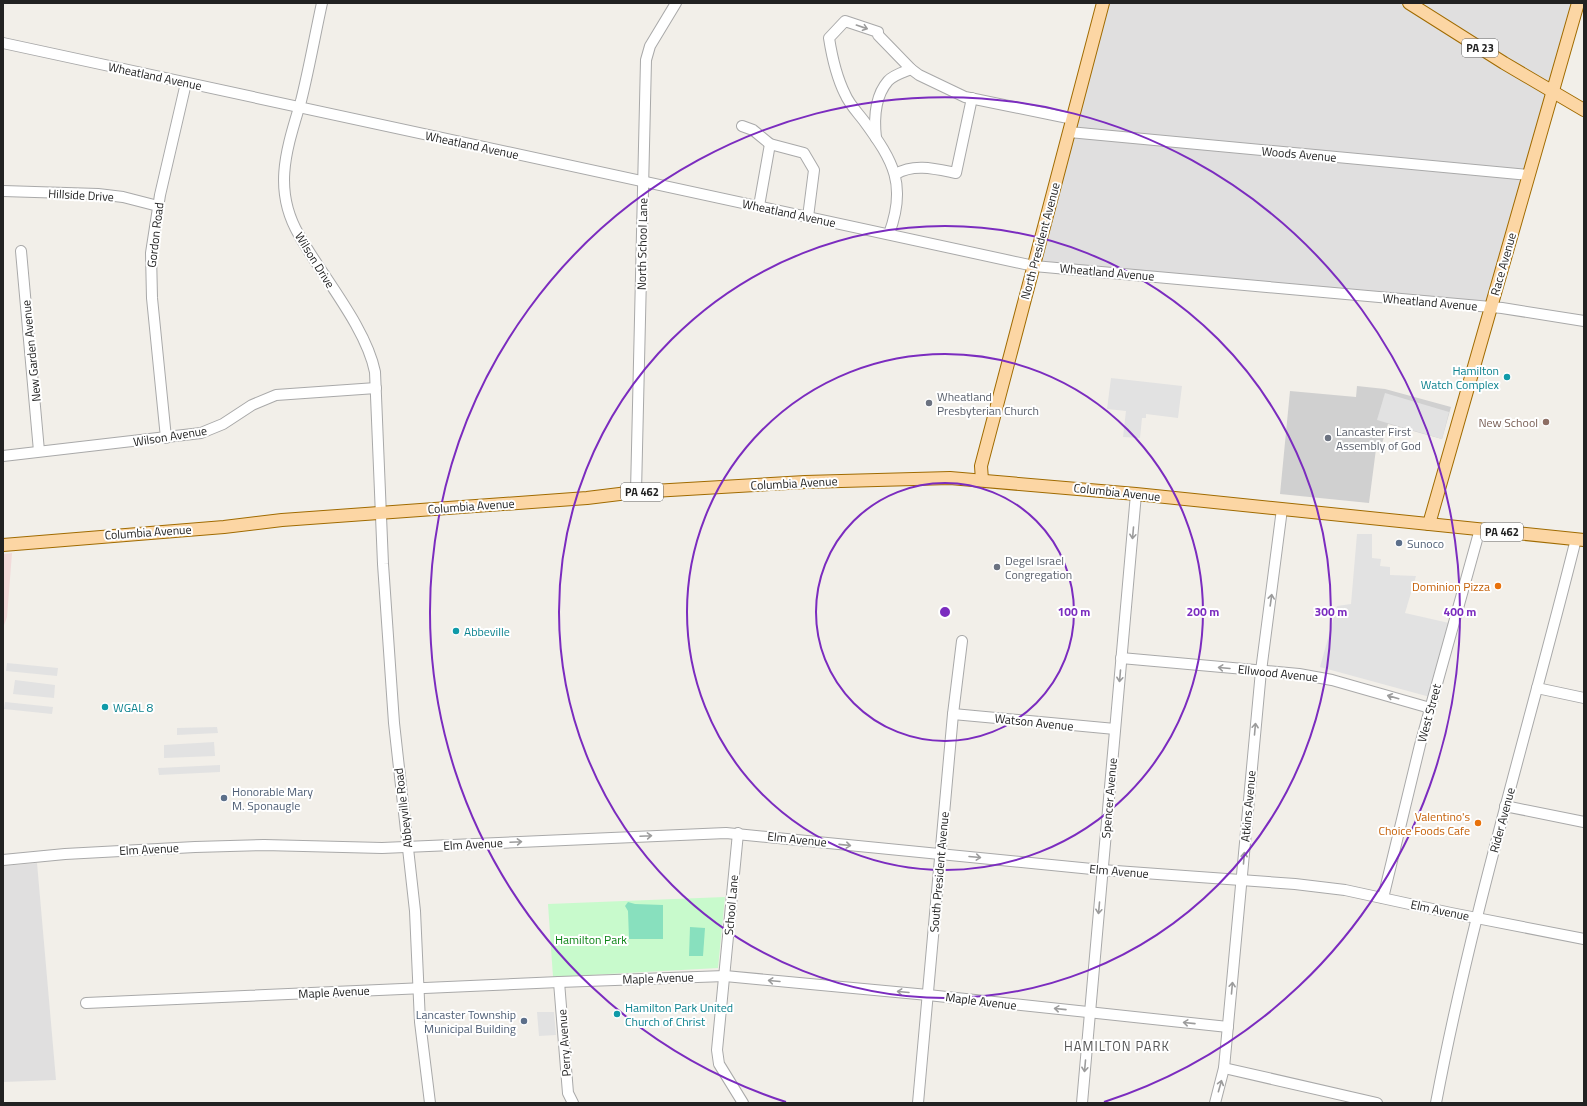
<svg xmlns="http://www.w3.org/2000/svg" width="1587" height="1106" viewBox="0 0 1587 1106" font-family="'Titillium Web',sans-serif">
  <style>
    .residential { fill: #e0dfdf }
    .commercial { fill: #f2dad9 }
    .religious { fill: #d0d0d0 }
    .park { fill: #c8facc }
    .pitch { fill: #88e0be }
    .parking { fill: #e2e2e2 }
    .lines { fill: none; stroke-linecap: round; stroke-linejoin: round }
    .minor-casing { stroke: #a9a9a9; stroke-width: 12 }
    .major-casing { stroke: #a06b00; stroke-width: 14 }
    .minor { stroke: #fff; stroke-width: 10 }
    .major { stroke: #fcd6a4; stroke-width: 12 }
    .oneway { stroke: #9c9c9c }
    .ring { fill: none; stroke: #7b2cbf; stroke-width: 2 }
    .culture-dot { fill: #0f9aa8; stroke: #fff; stroke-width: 1.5 }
    .worship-dot { fill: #6b7280; stroke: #fff; stroke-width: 1.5 }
    .education-dot { fill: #8d6e63; stroke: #fff; stroke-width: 1.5 }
    .service-dot { fill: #5c6f8a; stroke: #fff; stroke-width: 1.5 }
    .food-dot { fill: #e8710a; stroke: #fff; stroke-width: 1.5 }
    .labels { text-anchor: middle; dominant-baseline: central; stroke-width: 4; stroke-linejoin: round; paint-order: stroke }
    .shield { fill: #fff; stroke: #646464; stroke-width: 1 }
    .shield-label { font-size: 11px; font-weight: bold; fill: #222 }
    .street-label { font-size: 12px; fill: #222; stroke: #fff }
    .culture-label { font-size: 12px; fill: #0d838f; stroke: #fff; text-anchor: start }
    .worship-label { font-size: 12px; fill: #5b616d; stroke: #fff; text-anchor: start }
    .education-label { font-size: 12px; fill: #785e54; stroke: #fff; text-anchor: end }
    .service-label { font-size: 12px; fill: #4e5e75; stroke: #fff; text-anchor: start }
    .food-label { font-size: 12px; fill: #c56008; stroke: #fff; text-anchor: end }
    .park-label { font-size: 12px; fill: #0c8416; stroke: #fff }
    .neighbourhood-label { font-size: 13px; letter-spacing: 1px; fill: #555; stroke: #fff }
    .centre { fill: #7b2cbf; stroke: #fff; stroke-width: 2 }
    .ring-label { font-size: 12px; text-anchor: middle; font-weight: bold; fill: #7b2cbf; stroke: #fff; stroke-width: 4; stroke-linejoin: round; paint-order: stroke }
  </style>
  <rect width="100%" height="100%" fill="#f2efe9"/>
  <!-- residential -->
  <g class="residential">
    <path d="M1103,3H1578L1491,307L1034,266Z"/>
    <path d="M37,863L56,1080L3,1082V866Z"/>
  </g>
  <!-- commercial -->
  <path class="commercial" d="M12,553L7,617L3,628V554Z"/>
  <!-- religious -->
  <path class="religious" d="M1357,386L1385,389L1451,407L1442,439L1388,424L1380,450L1376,449L1369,503L1280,494L1290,391L1356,397Z"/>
  <!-- park -->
  <path class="park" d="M725,897L718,968L553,977L548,904Z"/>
  <!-- pitch -->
  <g class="pitch">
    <path d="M628,902L635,904L663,905V939H629L628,911L625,906Z"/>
    <path d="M690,927L705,928L703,956H689Z"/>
  </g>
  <!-- parking -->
  <g class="parking">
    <path d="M1111,378L1182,386L1178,418L1146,414V418H1142L1140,438L1123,437L1126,411L1107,409Z"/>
    <path d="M1385,393L1449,412L1442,439L1377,420Z"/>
    <path d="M1357,534H1372V558L1381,559L1380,566L1390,567V575L1416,576L1405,613L1449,623L1430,697L1320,667L1337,606L1351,604Z"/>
    <path d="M7,663L58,668L57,676L6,671Z"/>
    <path d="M15,680L55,685L54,698L13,694Z"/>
    <path d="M5,702L53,707L52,714L4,709Z"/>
    <path d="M217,727L218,733L177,735V728Z"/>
    <path d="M214,742L215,756L164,758V745Z"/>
    <path d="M220,765V772L159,775L158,768Z"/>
    <path d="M537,1012H554L556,1035L539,1036Z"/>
  </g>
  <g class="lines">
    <defs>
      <g id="minor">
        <path d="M322,3C315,35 309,69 301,101C287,148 272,189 299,235C322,276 366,327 375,372L383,564L394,723L415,911L420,1022L430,1103"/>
        <path d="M3,43L1034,266L1502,308L1584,321"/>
        <path d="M742,126L753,130L770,144L804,153L814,170L808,217"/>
        <path d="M1069,132L1529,175"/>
        <path d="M876,138C874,120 875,96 888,81C893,75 904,72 911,69"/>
        <path d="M896,174C914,163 936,169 956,173L972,98"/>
        <path d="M3,191L98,194L123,197L158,206"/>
        <path d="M759,206L770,144"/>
        <path d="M889,234C907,185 894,162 864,121C858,113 849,104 845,94C836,76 832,57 829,38L845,21L878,32V35L911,69L919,75L965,97L1073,119"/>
        <path d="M21,251L39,451"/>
        <path d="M166,438L152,298L151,253L160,195L186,83"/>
        <path d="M3,456L201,433L223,424L252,405L276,395L376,388"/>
        <path d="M636,492L646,60L650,46L676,3"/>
        <path d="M1121,658L1299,674L1332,680L1430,708"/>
        <path d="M1537,688L1584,698"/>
        <path d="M953,714L1115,729"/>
        <path d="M1505,806L1584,822"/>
        <path d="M738,833L717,1050L719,1064L743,1103"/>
        <path d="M3,860L65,854L195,847L264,845L382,848L726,833L1102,870L1295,884L1345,890L1451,913L1584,939"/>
        <path d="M1383,898L1420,745L1480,529"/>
        <path d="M559,982L568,1093L573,1103"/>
        <path d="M86,1003L559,982L725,976L928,995L1228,1027"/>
        <path d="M1224,1068L1377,1103"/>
        <path d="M918,1103L953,714L962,641"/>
        <path d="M1082,1103L1136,494"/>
        <path d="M1215,1103L1224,1068L1261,671L1282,509"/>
        <path d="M1436,1103C1472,912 1529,727 1576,539"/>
      </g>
      <g id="major">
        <path d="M1409,3L1504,63L1584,110"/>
        <path d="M982,480L981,466L1103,3"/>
        <path d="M1429,524L1578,3"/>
        <path d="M3,545L224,527L282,520L587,498L636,492L805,482L950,478L1136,494L1584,540"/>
      </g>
    </defs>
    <!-- minor casing -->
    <use href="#minor" class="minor-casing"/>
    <!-- major casing -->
    <use href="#major" class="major-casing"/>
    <!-- minor -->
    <use href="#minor" class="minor"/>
    <!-- major -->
    <use href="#major" class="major"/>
  </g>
  <!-- one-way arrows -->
  <defs><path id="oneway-shaft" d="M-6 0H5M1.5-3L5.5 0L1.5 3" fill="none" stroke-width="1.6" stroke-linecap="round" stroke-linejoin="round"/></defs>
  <g class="oneway">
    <use href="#oneway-shaft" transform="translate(862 27) rotate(19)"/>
    <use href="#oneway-shaft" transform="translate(1133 533) rotate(95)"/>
    <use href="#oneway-shaft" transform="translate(1271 600) rotate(-82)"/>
    <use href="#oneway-shaft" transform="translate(1224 668) rotate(-175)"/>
    <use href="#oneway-shaft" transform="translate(1120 676) rotate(95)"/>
    <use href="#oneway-shaft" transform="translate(1393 697) rotate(-164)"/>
    <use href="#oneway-shaft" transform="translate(1255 729) rotate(-85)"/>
    <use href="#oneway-shaft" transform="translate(646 836) rotate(-3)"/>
    <use href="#oneway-shaft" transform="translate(516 842) rotate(-3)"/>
    <use href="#oneway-shaft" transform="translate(845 845) rotate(6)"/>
    <use href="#oneway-shaft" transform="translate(975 857) rotate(5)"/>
    <use href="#oneway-shaft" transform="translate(1244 858) rotate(-85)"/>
    <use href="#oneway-shaft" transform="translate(1099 908) rotate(95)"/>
    <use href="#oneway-shaft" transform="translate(774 981) rotate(-175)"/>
    <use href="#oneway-shaft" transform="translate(1232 988) rotate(-85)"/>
    <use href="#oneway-shaft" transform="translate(903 992) rotate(-175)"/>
    <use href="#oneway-shaft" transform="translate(1060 1009) rotate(-174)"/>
    <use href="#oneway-shaft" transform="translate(1189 1023) rotate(-174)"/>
    <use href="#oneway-shaft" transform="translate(1085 1066) rotate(95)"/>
    <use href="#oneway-shaft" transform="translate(1220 1086) rotate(-74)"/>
  </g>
  <!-- distance rings -->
  <g class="ring">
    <circle cx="945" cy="612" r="129"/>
    <circle cx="945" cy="612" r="258"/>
    <circle cx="945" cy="612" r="386"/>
    <path d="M786 1102A515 515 0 1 1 1104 1102"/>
  </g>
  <!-- markers -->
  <g class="culture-dot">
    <circle cx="1507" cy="377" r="4"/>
    <circle cx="456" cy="631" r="4"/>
    <circle cx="105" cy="707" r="4"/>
    <circle cx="617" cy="1014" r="4"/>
  </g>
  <g class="worship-dot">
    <circle cx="929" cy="403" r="4"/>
    <circle cx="1328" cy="438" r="4"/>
    <circle cx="997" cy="567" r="4"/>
  </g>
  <circle class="education-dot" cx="1546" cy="422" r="4"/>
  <g class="service-dot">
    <circle cx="1399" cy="543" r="4"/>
    <circle cx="224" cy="798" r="4"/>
    <circle cx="524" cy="1021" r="4"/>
  </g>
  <g class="food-dot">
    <circle cx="1498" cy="586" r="4"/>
    <circle cx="1478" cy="823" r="4"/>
  </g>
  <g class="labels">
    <!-- shield labels -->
    <g class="shield">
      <rect x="1462" y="39" width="36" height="18" rx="3"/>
      <rect x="621" y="483" width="42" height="18" rx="3"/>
      <rect x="1481" y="523" width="42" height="18" rx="3"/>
    </g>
    <g class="shield-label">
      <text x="1480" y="48">PA 23</text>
      <text x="642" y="492">PA 462</text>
      <text x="1502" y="532">PA 462</text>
    </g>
    <!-- street labels -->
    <g class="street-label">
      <text transform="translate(155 76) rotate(12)">Wheatland Avenue</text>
      <text transform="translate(472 145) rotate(12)">Wheatland Avenue</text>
      <text transform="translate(1299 154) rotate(5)">Woods Avenue</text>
      <text transform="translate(81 195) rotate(3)">Hillside Drive</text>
      <text transform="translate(789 213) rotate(12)">Wheatland Avenue</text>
      <text transform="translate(155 235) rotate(-83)">Gordon Road</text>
      <text transform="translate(1040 241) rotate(-75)">North President Avenue</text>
      <text transform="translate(642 244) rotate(-89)">North School Lane</text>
      <text transform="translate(315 260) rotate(58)">Wilson Drive</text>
      <text transform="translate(1503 264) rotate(-74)">Race Avenue</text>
      <text transform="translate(1107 272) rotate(5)">Wheatland Avenue</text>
      <text transform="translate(1430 302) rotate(5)">Wheatland Avenue</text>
      <text transform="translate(31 351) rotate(-96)">New Garden Avenue</text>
      <text transform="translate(170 436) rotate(-9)">Wilson Avenue</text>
      <text transform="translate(794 483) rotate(-3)">Columbia Avenue</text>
      <text transform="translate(1117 492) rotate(6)">Columbia Avenue</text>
      <text transform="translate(471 506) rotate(-4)">Columbia Avenue</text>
      <text transform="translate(148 532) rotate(-4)">Columbia Avenue</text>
      <text transform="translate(1278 673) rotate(6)">Ellwood Avenue</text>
      <text transform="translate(1429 713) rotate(-75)">West Street</text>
      <text transform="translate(1034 722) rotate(6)">Watson Avenue</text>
      <text transform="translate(1109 798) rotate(-85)">Spencer Avenue</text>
      <text transform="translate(1248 806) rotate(-85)">Atkins Avenue</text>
      <text transform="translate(403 808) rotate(-97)">Abbeyville Road</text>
      <text transform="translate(1502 820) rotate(-75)">Rider Avenue</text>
      <text transform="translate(797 839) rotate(6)">Elm Avenue</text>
      <text transform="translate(473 844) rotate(-3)">Elm Avenue</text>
      <text transform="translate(149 849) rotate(-3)">Elm Avenue</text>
      <text transform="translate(1119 871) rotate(5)">Elm Avenue</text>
      <text transform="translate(939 872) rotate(-85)">South President Avenue</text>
      <text transform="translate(731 905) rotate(-85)">School Lane</text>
      <text transform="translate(1440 910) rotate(12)">Elm Avenue</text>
      <text transform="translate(658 978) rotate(-2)">Maple Avenue</text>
      <text transform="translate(334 992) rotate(-3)">Maple Avenue</text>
      <text transform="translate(981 1001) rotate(7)">Maple Avenue</text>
      <text transform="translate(564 1043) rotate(-94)">Perry Avenue</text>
    </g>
    <!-- culture labels -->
    <g class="culture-label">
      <text x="1499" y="370" text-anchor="end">Hamilton<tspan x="1499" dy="14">Watch Complex</tspan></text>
      <text x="464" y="631">Abbeville</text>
      <text x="113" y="707">WGAL 8</text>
      <text x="625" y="1007">Hamilton Park United<tspan x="625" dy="14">Church of Christ</tspan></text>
    </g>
    <!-- worship labels -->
    <g class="worship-label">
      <text x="937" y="396">Wheatland<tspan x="937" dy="14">Presbyterian Church</tspan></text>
      <text x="1336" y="431">Lancaster First<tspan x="1336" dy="14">Assembly of God</tspan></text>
      <text x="1005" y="560">Degel Israel<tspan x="1005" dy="14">Congregation</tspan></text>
    </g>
    <!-- education labels -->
    <g class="education-label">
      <text x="1538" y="422">New School</text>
    </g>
    <!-- service labels -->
    <g class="service-label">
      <text x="1407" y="543">Sunoco</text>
      <text x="232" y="791">Honorable Mary<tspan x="232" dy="14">M. Sponaugle</tspan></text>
      <text x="516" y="1014" text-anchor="end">Lancaster Township<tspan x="516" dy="14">Municipal Building</tspan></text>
    </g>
    <!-- food labels -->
    <g class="food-label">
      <text x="1490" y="586">Dominion Pizza</text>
      <text x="1470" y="816">Valentino's<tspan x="1470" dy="14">Choice Foods Cafe</tspan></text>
    </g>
    <!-- park labels -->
    <g class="park-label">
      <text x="591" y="939">Hamilton Park</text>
    </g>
    <!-- neighbourhood labels -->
    <g class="neighbourhood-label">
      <text x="1117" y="1046">HAMILTON PARK</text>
    </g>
  </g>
  <circle cx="945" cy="612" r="6" class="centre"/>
  <g class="ring-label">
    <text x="1074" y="616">100 m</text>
    <text x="1203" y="616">200 m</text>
    <text x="1331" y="616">300 m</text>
    <text x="1460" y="616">400 m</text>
  </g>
  <!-- border -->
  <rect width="1587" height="1106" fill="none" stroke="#222222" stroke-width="8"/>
</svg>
